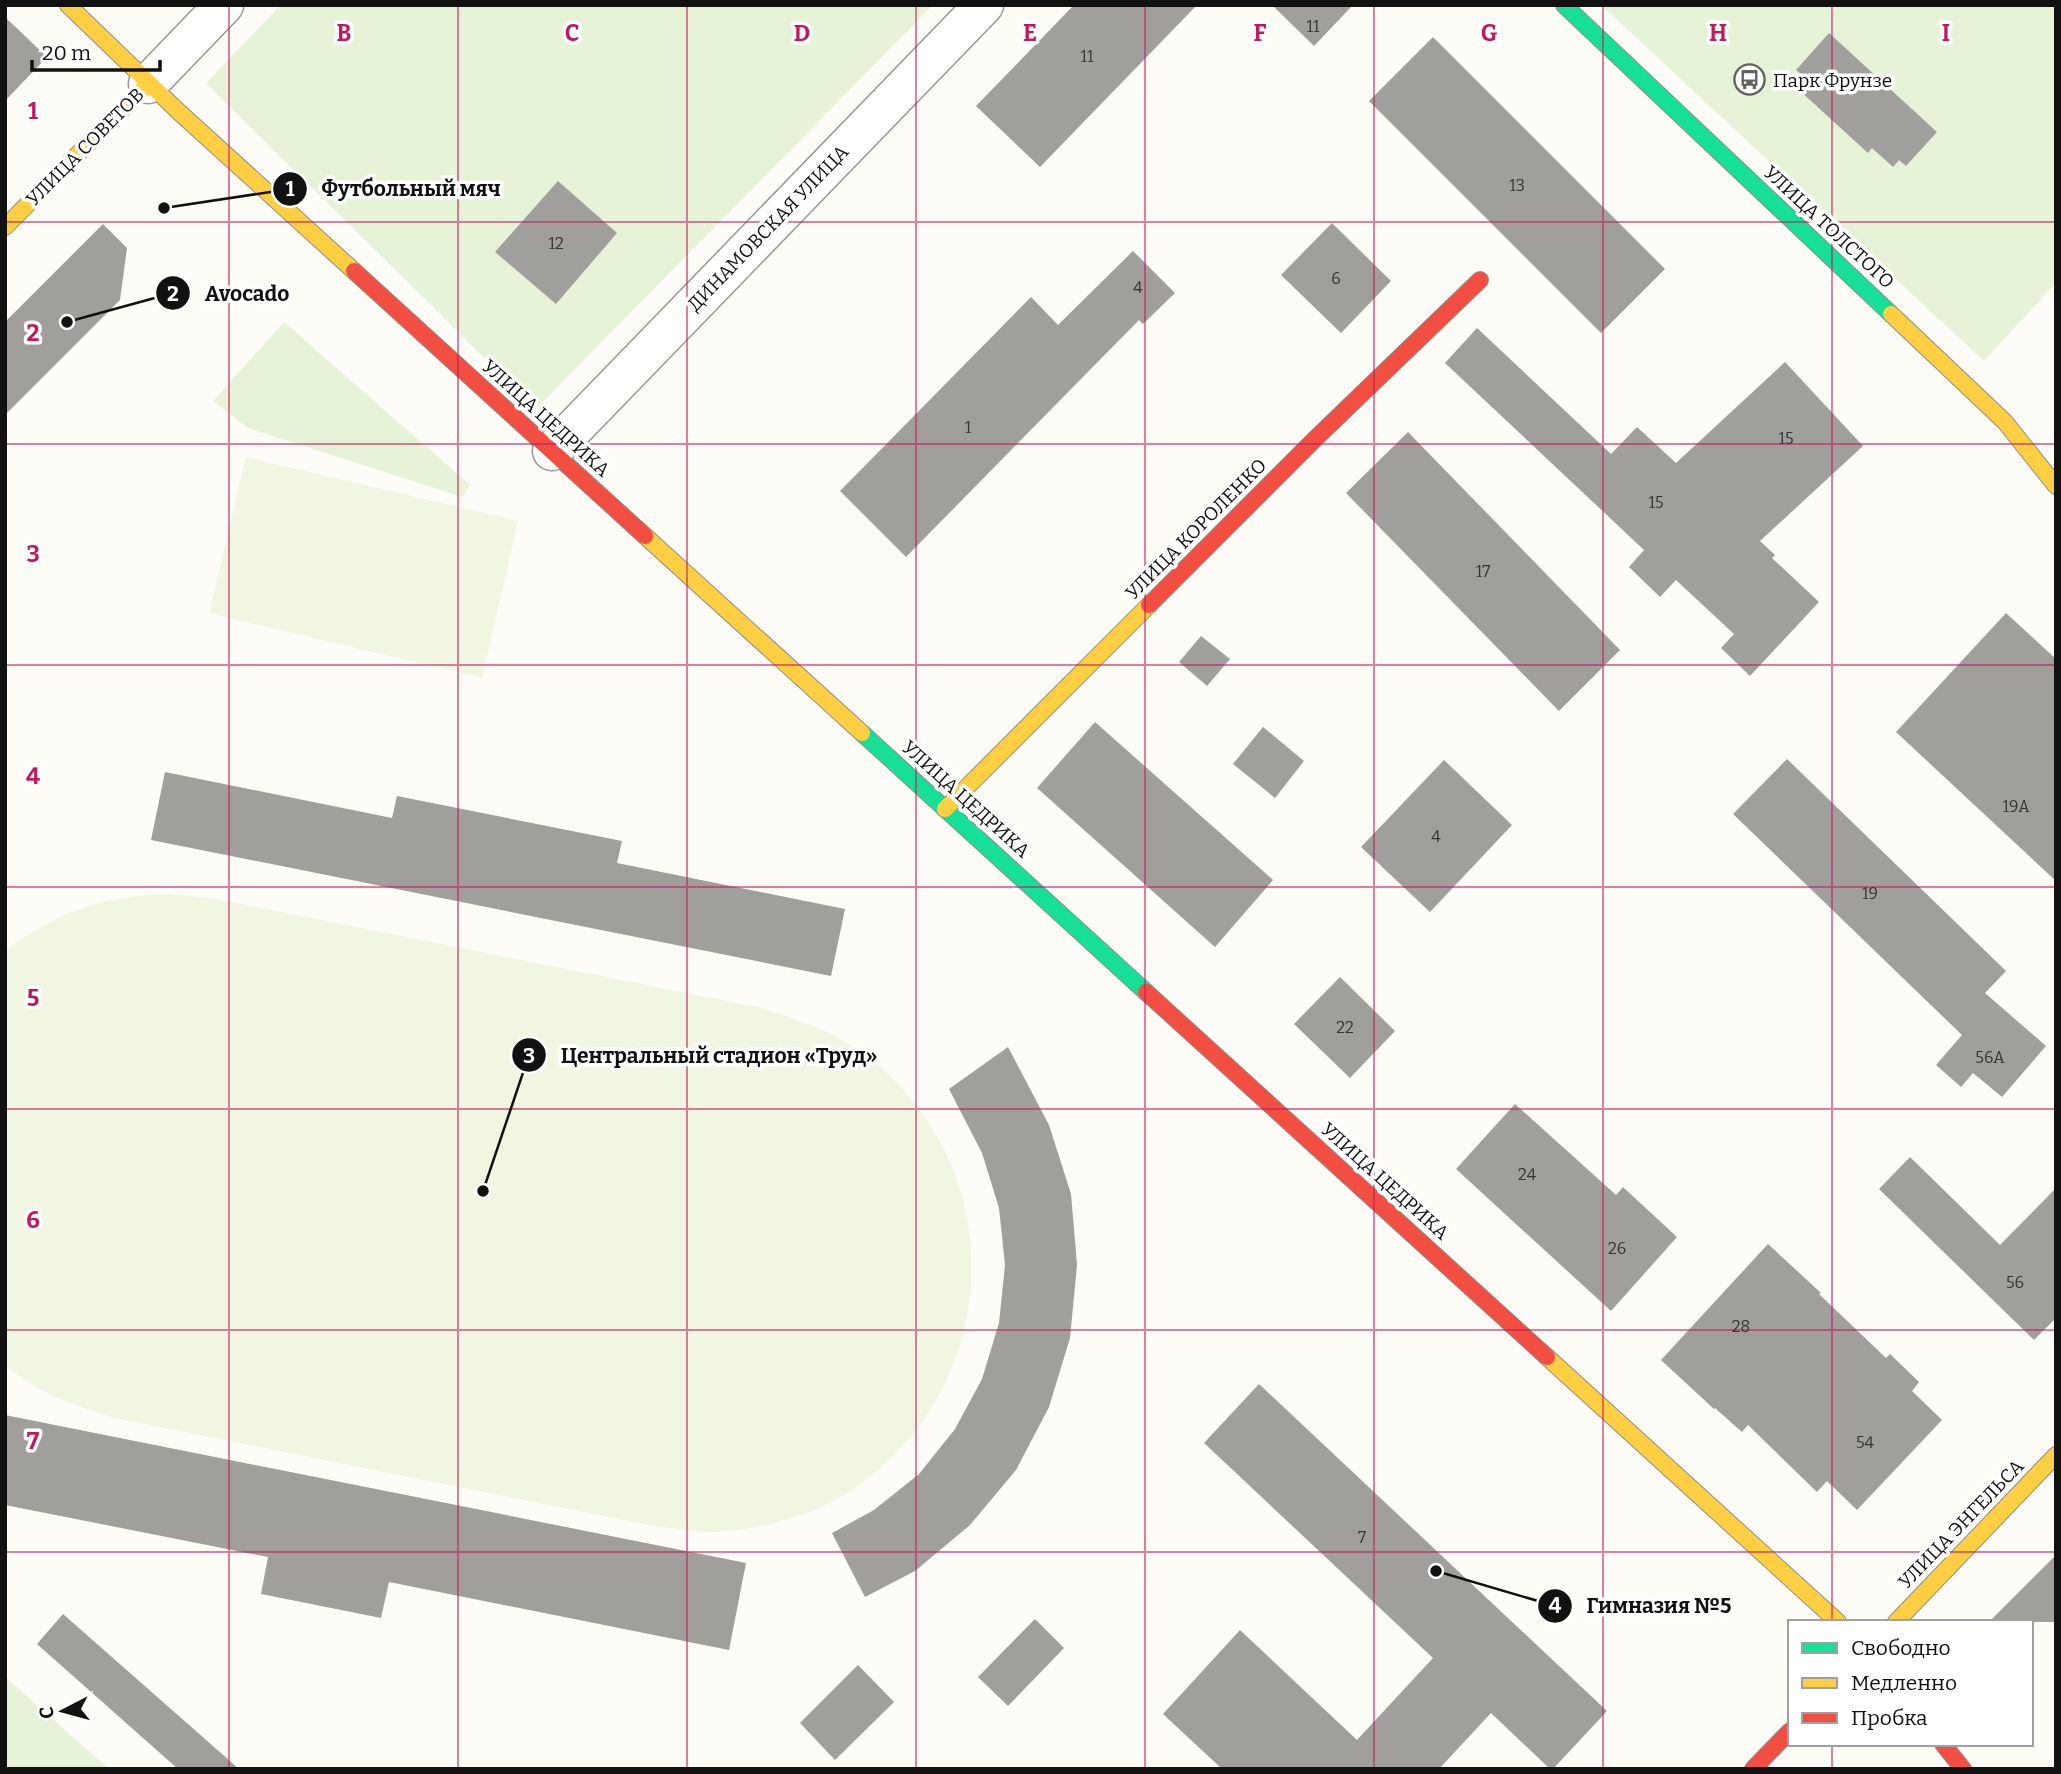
<svg xmlns="http://www.w3.org/2000/svg" width="2061" height="1774" viewBox="0 0 2061 1774" font-family="Bitter,serif">
  <style>
    .green { fill: #e7f3d7 }
    .pitch { fill: #f0f6e1 }
    .building { fill: #a19f9c }
    .lines { fill: none; stroke-linecap: round; stroke-linejoin: round }
    .street-casing { stroke: #979795; stroke-width: 41 }
    .fast-casing { stroke: #8e8d8b; stroke-width: 18 }
    .slow-casing { stroke: #8e8d8b; stroke-width: 18 }
    .jam-casing { stroke: #8e8d8b; stroke-width: 18 }
    .street { stroke: #fffffe; stroke-width: 38 }
    .fast { stroke: #16e098; stroke-width: 16 }
    .slow { stroke: #ffcf43; stroke-width: 16 }
    .jam { stroke: #f24e42; stroke-width: 16 }
    .grid { fill: none; stroke: #c2185b; stroke-width: 2; stroke-opacity: 0.55 }
    .labels { text-anchor: middle; dominant-baseline: central; stroke-width: 7; stroke-linejoin: round; paint-order: stroke }
    .number-label { font-size: 16px; fill: #353434 }
    .poi-label { font-size: 19px; fill: #111; stroke: #fff; text-anchor: start }
    .street-label { font-size: 19px; fill: #111; stroke: #fff }
    .grid-label { font-size: 23px; text-anchor: middle; font-weight: bold; fill: #c2185b; stroke: #fff; stroke-width: 7; stroke-linejoin: round; paint-order: stroke }
    .leader { fill: none; stroke: #111; stroke-width: 2.5 }
    .callout-dot { fill: #111; stroke: #fff; stroke-width: 2.5 }
    .mark-label { font-size: 21px; text-anchor: middle; font-weight: bold; fill: #fff }
    .callout-label { font-size: 21px; text-anchor: middle; font-weight: bold; fill: #111; stroke: #fff; stroke-width: 7; stroke-linejoin: round; paint-order: stroke }
  </style>
  <rect width="100%" height="100%" fill="#fdfcf7"/>
  <!-- green -->
  <g class="green">
    <path d="M281,5H933L536,409L206,83Z"/>
    <path d="M1601,5H2056V283L1984,361Z"/>
    <path d="M284,322L470,485L462,497L248,428L213,401Z"/>
    <path d="M5,1677L109,1769H5Z"/>
  </g>
  <!-- pitch -->
  <g class="pitch">
    <path d="M246,457L518,521L482,678L209,613Z"/>
    <path d="M167,894L218,899L761,1008C796,1019 823,1028 854,1047C876,1060 896,1081 912,1100C1010,1220 984,1399 856,1487C815,1516 761,1530 711,1532C694,1532 676,1528 659,1527L115,1418C73,1405 40,1394 5,1365V951C37,926 78,905 118,899C134,896 151,895 167,894Z"/>
  </g>
  <!-- building -->
  <g class="building">
    <path d="M1074,5H1197L1040,167L976,106Z"/>
    <path d="M1272,5H1353L1314,46Z"/>
    <path d="M5,17L47,57L5,101Z"/>
    <path d="M1829,33L1937,132L1906,166L1899,160L1893,167L1872,148L1868,153L1799,90L1808,80L1796,70Z"/>
    <path d="M1433,37L1665,269L1601,333L1369,101Z"/>
    <path d="M558,181L617,233L556,304L495,252Z"/>
    <path d="M1332,223L1391,281L1341,333L1281,275Z"/>
    <path d="M103,224L127,248L120,300L5,415V322Z"/>
    <path d="M1133,251L1175,293L1143,324L1139,320L906,557L840,491L1031,297L1058,325Z"/>
    <path d="M1477,328L1611,454L1637,427L1676,463L1785,362L1863,446L1760,541L1775,555L1772,558L1819,602L1750,676L1721,648L1734,634L1676,580L1660,597L1629,567L1644,550L1445,363Z"/>
    <path d="M1408,432L1620,650L1559,711L1346,493Z"/>
    <path d="M2006,613L2056,659V881L1896,732Z"/>
    <path d="M1201,636L1230,659L1207,686L1179,662Z"/>
    <path d="M1095,722L1273,880L1215,947L1037,788Z"/>
    <path d="M1263,727L1304,761L1275,798L1233,764Z"/>
    <path d="M1787,759L2006,971L1985,993L2046,1046L2002,1097L1973,1073L1961,1087L1936,1065L1962,1035L1733,814Z"/>
    <path d="M1444,760L1512,825L1430,912L1361,847Z"/>
    <path d="M165,772L392,818L397,796L622,841L617,863L845,909L831,976L151,840Z"/>
    <path d="M1340,977L1395,1031L1350,1078L1294,1024Z"/>
    <path d="M1008,1047L1049,1125L1071,1194L1077,1265L1070,1338L1049,1407L1016,1470L970,1525L915,1571L865,1597L832,1533L874,1510L919,1474L955,1429L982,1379L999,1323L1005,1265L999,1208L982,1153L949,1089Z"/>
    <path d="M1515,1104L1616,1195L1623,1187L1677,1237L1611,1311L1456,1169Z"/>
    <path d="M1910,1157L2000,1245L2056,1188V1318L2034,1340L1879,1189Z"/>
    <path d="M1768,1244L1821,1293L1819,1294L1886,1358L1890,1354L1919,1382L1912,1391L1942,1420L1857,1510L1827,1481L1817,1492L1748,1425L1742,1432L1715,1408L1714,1409L1661,1360Z"/>
    <path d="M1259,1384L1607,1711L1553,1769H1550L1491,1713L1439,1769H1222L1163,1714L1240,1630L1357,1740L1433,1658L1204,1443Z"/>
    <path d="M5,1415L746,1563L729,1650L389,1582L381,1618L261,1594L268,1557L5,1505Z"/>
    <path d="M2056,1555V1622H1989Z"/>
    <path d="M63,1614L239,1769H178L37,1644Z"/>
    <path d="M1035,1619L1064,1648L1008,1706L978,1677Z"/>
    <path d="M858,1665L894,1702L835,1760L800,1723Z"/>
  </g>
  <g class="lines">
    <defs>
      <g id="street">
        <path d="M148,84L224,5"/>
        <path d="M552,451L984,5"/>
      </g>
      <g id="fast">
        <path d="M1564,5L1891,314"/>
        <path d="M862,733L1146,992"/>
      </g>
      <g id="slow">
        <path d="M68,5L179,112L354,271"/>
        <path d="M5,227L148,84"/>
        <path d="M1891,314L2005,422L2056,486"/>
        <path d="M645,536L862,733"/>
        <path d="M945,809L1149,605"/>
        <path d="M1547,1357L1838,1622"/>
        <path d="M1896,1622L2056,1455"/>
      </g>
      <g id="jam">
        <path d="M354,271L645,536"/>
        <path d="M1149,605L1315,439L1480,280"/>
        <path d="M1146,992L1547,1357"/>
        <path d="M1943,1744L1963,1769"/>
        <path d="M1753,1769L1790,1731"/>
      </g>
    </defs>
    <!-- street casing -->
    <use href="#street" class="street-casing"/>
    <!-- fast casing -->
    <use href="#fast" class="fast-casing"/>
    <!-- slow casing -->
    <use href="#slow" class="slow-casing"/>
    <!-- jam casing -->
    <use href="#jam" class="jam-casing"/>
    <!-- street -->
    <use href="#street" class="street"/>
    <!-- fast -->
    <use href="#fast" class="fast"/>
    <!-- slow -->
    <use href="#slow" class="slow"/>
    <!-- jam -->
    <use href="#jam" class="jam"/>
  </g>
  <!-- grid -->
  <path class="grid" d="M229,5V1769M458,5V1769M687,5V1769M916,5V1769M1145,5V1769M1374,5V1769M1603,5V1769M1832,5V1622M5,222H2056M5,444H2056M5,665H2056M5,887H2056M5,1109H2056M5,1330H2056M5,1552H2056M1832,1744V1769"/>
  <!-- icons -->
  <defs>
    <symbol id="bus-ring" viewBox="-11 -11 22 22"><circle r="9.5" fill="#fff" stroke="#646362" stroke-width="1.5"/><path d="M-5-6H5V4H4V6H2V4H-2V6H-4V4H-5ZM-3.5-4V0h7V-4ZM-3.5 1.2v1.5H-2V1.2ZM2 1.2v1.5H3.5V1.2Z" fill="#646362"/></symbol>
  </defs>
  <g fill-rule="evenodd">
    <use href="#bus-ring" x="1732" y="62" width="35" height="35"/>
  </g>
  <g class="labels">
    <!-- number labels -->
    <g class="number-label">
      <text x="1313" y="26">11</text>
      <text x="1087" y="56">11</text>
      <text x="1517" y="185">13</text>
      <text x="556" y="243">12</text>
      <text x="1336" y="278">6</text>
      <text x="1138" y="287">4</text>
      <text x="968" y="427">1</text>
      <text x="1786" y="438">15</text>
      <text x="1656" y="502">15</text>
      <text x="1483" y="571">17</text>
      <text x="2016" y="806">19А</text>
      <text x="1436" y="836">4</text>
      <text x="1870" y="893">19</text>
      <text x="1345" y="1027">22</text>
      <text x="1990" y="1057">56А</text>
      <text x="1527" y="1174">24</text>
      <text x="1617" y="1248">26</text>
      <text x="2015" y="1282">56</text>
      <text x="1741" y="1326">28</text>
      <text x="1865" y="1442">54</text>
      <text x="1362" y="1537">7</text>
    </g>
    <!-- poi labels -->
    <g class="poi-label">
      <text x="1773" y="80">Парк Фрунзе</text>
    </g>
    <!-- street labels -->
    <g class="street-label">
      <text transform="translate(85 147) rotate(-45)">УЛИЦА СОВЕТОВ</text>
      <text transform="translate(1829 227) rotate(43)">УЛИЦА ТОЛСТОГО</text>
      <text transform="translate(768 228) rotate(-46)">ДИНАМОВСКАЯ УЛИЦА</text>
      <text transform="translate(546 418) rotate(42)">УЛИЦА ЦЕДРИКА</text>
      <text transform="translate(1196 529) rotate(-45)">УЛИЦА КОРОЛЕНКО</text>
      <text transform="translate(966 799) rotate(42)">УЛИЦА ЦЕДРИКА</text>
      <text transform="translate(1385 1181) rotate(42)">УЛИЦА ЦЕДРИКА</text>
      <text transform="translate(1961 1524) rotate(-46)">УЛИЦА ЭНГЕЛЬСА</text>
    </g>
  </g>
  <g class="grid-label">
    <text x="344" y="41">B</text>
    <text x="572" y="41">C</text>
    <text x="802" y="41">D</text>
    <text x="1030" y="41">E</text>
    <text x="1260" y="41">F</text>
    <text x="1489" y="41">G</text>
    <text x="1718" y="41">H</text>
    <text x="1946" y="41">I</text>
    <text x="33" y="119">1</text>
    <text x="33" y="341">2</text>
    <text x="33" y="562">3</text>
    <text x="33" y="784">4</text>
    <text x="33" y="1006">5</text>
    <text x="33" y="1228">6</text>
    <text x="33" y="1449">7</text>
  </g>
  <!-- callouts -->
  <path class="leader" d="M164 208L290 189M67 322L173 293M483 1191L529 1055M1436 1571L1555 1606"/>
  <g class="callout-dot">
    <circle cx="164" cy="208" r="7"/>
    <circle cx="67" cy="322" r="7"/>
    <circle cx="483" cy="1191" r="7"/>
    <circle cx="1436" cy="1571" r="7"/>
    <circle cx="290" cy="189" r="18"/>
    <circle cx="173" cy="293" r="18"/>
    <circle cx="529" cy="1055" r="18"/>
    <circle cx="1555" cy="1606" r="18"/>
  </g>
  <g class="mark-label">
    <text x="290" y="196">1</text>
    <text x="173" y="301">2</text>
    <text x="529" y="1063">3</text>
    <text x="1555" y="1613">4</text>
  </g>
  <g class="callout-label">
    <text x="411" y="196">Футбольный мяч</text>
    <text x="247" y="301">Avocado</text>
    <text x="719" y="1063">Центральный стадион «Труд»</text>
    <text x="1659" y="1613">Гимназия №5</text>
  </g>
  <!-- border -->
  <rect width="2061" height="1774" fill="none" stroke="#111111" stroke-width="14"/>
  <!-- legend -->
  <rect x="1788" y="1620" width="245" height="126" fill="#ffffff" stroke="#a0a0a0" stroke-width="2"/>
  <rect x="1802" y="1643" width="35" height="10" fill="#16e098" stroke="#a0a0a0" stroke-width="2"/>
  <text x="1851" y="1655" font-size="21" fill="#111111">Свободно</text>
  <rect x="1802" y="1678" width="35" height="10" fill="#ffcf43" stroke="#a0a0a0" stroke-width="2"/>
  <text x="1851" y="1690" font-size="21" fill="#111111">Медленно</text>
  <rect x="1802" y="1713" width="35" height="10" fill="#f24e42" stroke="#a0a0a0" stroke-width="2"/>
  <text x="1851" y="1725" font-size="21" fill="#111111">Пробка</text>
  <!-- north arrow -->
  <g transform="translate(63 1711) rotate(264)" stroke="#ffffff" stroke-width="5" paint-order="stroke">
  <path d="M0-5L12 26L0 18L-12 26Z" fill="#111111"/>
  <text y="-10" font-size="19" font-weight="bold" text-anchor="middle" fill="#111111">С</text>
  </g>
  <!-- scale -->
  <path d="M32 60v10h128v-10" fill="none" stroke="#111111" stroke-width="3.5"/>
  <text x="42" y="60" font-size="21" fill="#111111" stroke="#ffffff" stroke-width="5" paint-order="stroke">20 m</text>
</svg>
